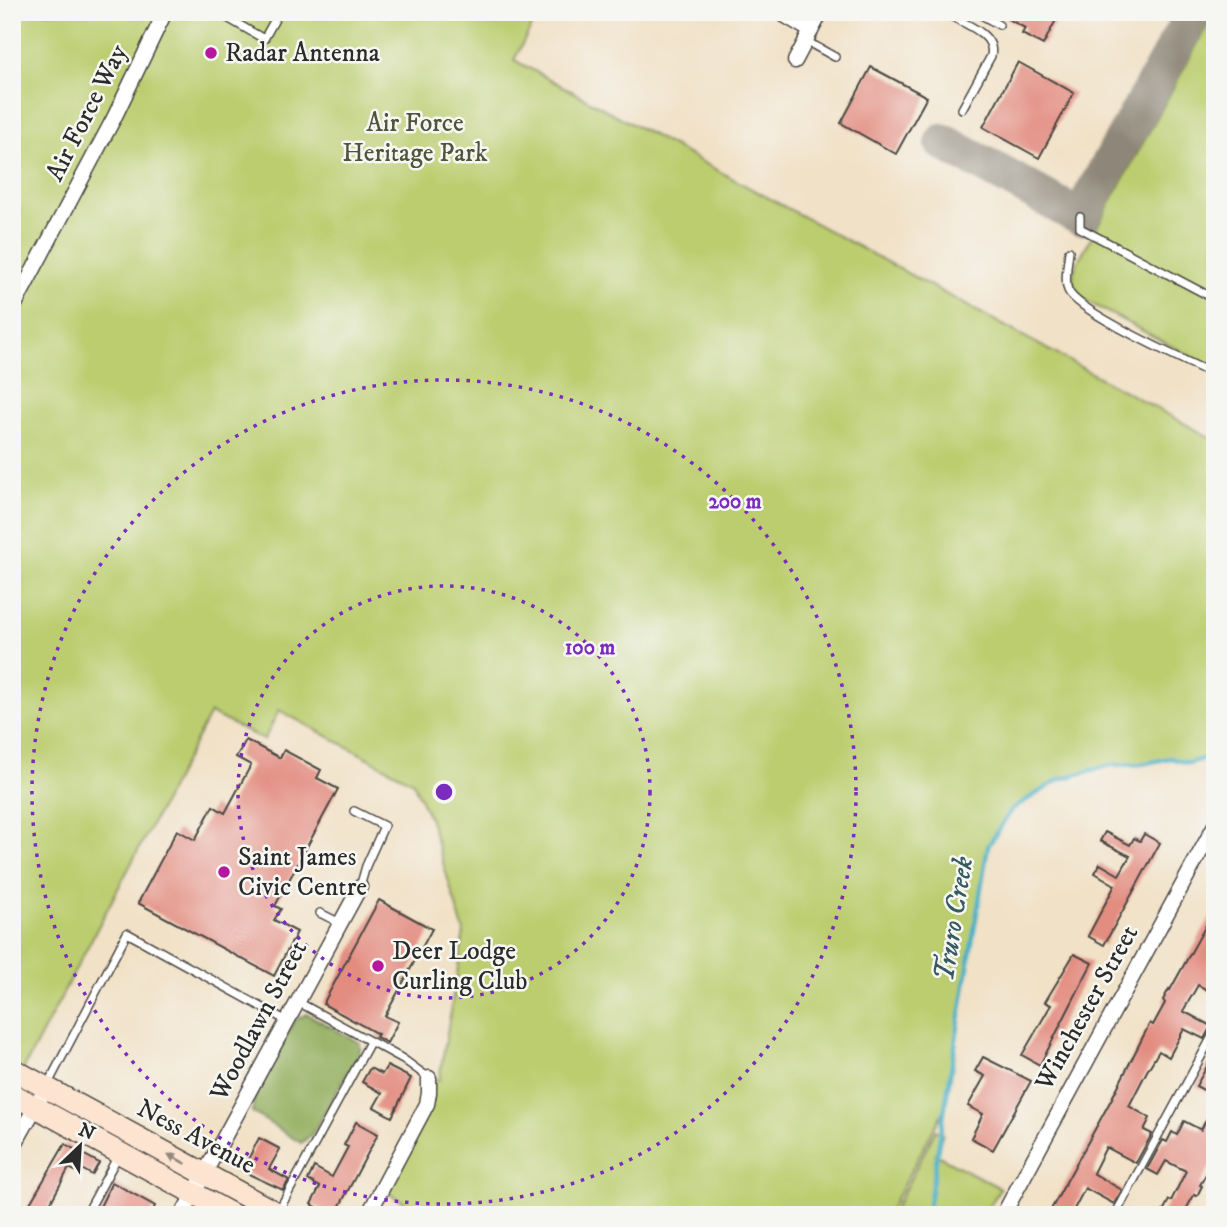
<svg xmlns="http://www.w3.org/2000/svg" width="1227" height="1227" viewBox="0 0 1227 1227" font-family="'IM FELL DW Pica',serif">
  <style>
    .green { fill: #bccd6f; stroke: #747c4d; stroke-width: 2 }
    .forest { fill: #95b062; stroke: #606e46; stroke-width: 2 }
    .lines { fill: none; stroke-linecap: round; stroke-linejoin: round }
    .stream { stroke: #47b0c6; stroke-width: 4.5 }
    .taxiway { stroke: #8e8678; stroke-width: 37 }
    .building { fill: #e38d81 }
    .service-casing { stroke: #494642; stroke-width: 10 }
    .minor-casing { stroke: #494642; stroke-width: 17 }
    .secondary-casing { stroke: #494642; stroke-width: 24 }
    .service { stroke: #fff; stroke-width: 7 }
    .minor { stroke: #fff; stroke-width: 14 }
    .secondary { stroke: #fde4d1; stroke-width: 21 }
    .oneway { fill: #94887e }
    .ring { fill: none; stroke: #7b2cbf; stroke-width: 3.5; stroke-dasharray: 3.5 7 }
    .poi-dot { fill: #b5179e; stroke: #f6f6f2; stroke-width: 2.5 }
    .labels { text-anchor: middle; dominant-baseline: central; stroke-width: 5; stroke-linejoin: round; paint-order: stroke }
    .poi-label { font-size: 26px; fill: #2b2b2b; stroke: #f6f6f2; text-anchor: start }
    .street-label { font-size: 26px; fill: #2b2b2b; stroke: #f6f6f2 }
    .park-label { font-size: 26px; fill: #4f543c; stroke: #f6f6f2 }
    .water-label { font-size: 28px; font-style: italic; fill: #355a61; stroke: #f6f6f2 }
    .centre { fill: #7b2cbf; stroke: #f6f6f2; stroke-width: 3.5 }
    .ring-label { font-size: 21px; text-anchor: middle; font-weight: bold; fill: #7b2cbf; stroke: #f6f6f2; stroke-width: 5; stroke-linejoin: round; paint-order: stroke }
  </style>
  <rect width="100%" height="100%" fill="#f6f6f2"/>
  <filter id="ink" filterUnits="userSpaceOnUse"><feTurbulence type="fractalNoise" baseFrequency=".0143" numOctaves="2"/><feDisplacementMap in="SourceGraphic" scale="14" xChannelSelector="R" yChannelSelector="G"/><feConvolveMatrix kernelMatrix="1 2 1 2 8 2 1 2 1" color-interpolation-filters="sRGB"/></filter>
  <filter id="wash" filterUnits="userSpaceOnUse"><feTurbulence type="fractalNoise" baseFrequency=".00686" numOctaves="4" result="noise"/><feDisplacementMap in="SourceGraphic" scale="28" xChannelSelector="R" yChannelSelector="G"/><feGaussianBlur stdDeviation="1.57" result="paint"/><feColorMatrix in="noise" values="0 0 0 0 0 0 0 0 0 0 0 0 0 0 0 0 0 1.4 0 .05"/><feComposite in="paint" operator="in"/></filter>
  <g filter="url(#wash)">
    <rect width="100%" height="100%" fill="#f1e1c6"/>
    <!-- green -->
    <g class="green">
      <path d="M12,12H539L514,60L1215,440V755L1189,763L1170,758L1142,764L1112,765L1060,779L1012,809L988,846L944,1110L887,1215H428L380,1189L427,1104L429,1078L439,1080L464,932L430,820L413,782L279,710L264,740L210,713L21,1074L12,1069V310L19,298L12,294Z"/>
      <path d="M1215,12V369L1088,302C1074,291 1070,282 1076,265Z"/>
      <path d="M936,1130L943,1134L935,1154L1000,1188L985,1215H891Z"/>
    </g>
    <!-- forest -->
    <path class="forest" d="M307,1014L360,1043V1052L312,1134L301,1143L252,1112L256,1092L295,1020Z"/>
    <g class="lines">
      <!-- stream -->
      <path class="stream" d="M927,1215L988,846L1012,809L1060,779L1111,765L1142,764L1170,758L1189,763L1215,755"/>
      <!-- taxiway -->
      <path class="taxiway" d="M943,142L1080,217L1194,12"/>
    </g>
    <g id="blocks">
      <!-- building -->
      <g class="building">
        <path d="M995,12H1049L1047,15L1056,20L1043,45L1022,34L1025,28Z"/>
        <path d="M1018,62L1074,93L1039,158L983,127Z"/>
        <path d="M871,67L927,97L896,154L841,123Z"/>
        <path d="M246,740L280,758L284,750L321,770L317,778L338,789L275,906L281,909L274,920L297,932L274,976L138,903L177,830L195,840L213,806L225,813L251,765L236,757Z"/>
        <path d="M1105,832L1130,845L1134,838L1140,841L1144,834L1160,843L1104,945L1088,936L1115,885L1095,873L1100,864L1119,875L1130,856L1100,841Z"/>
        <path d="M379,900L432,929L385,1016L398,1022L387,1043L376,1037L378,1034L323,1004Z"/>
        <path d="M1215,909V994L1198,985L1183,1011L1211,1026L1204,1039L1184,1029L1169,1057L1159,1051L1147,1071L1129,1106L1150,1118L1144,1130L1152,1134L1136,1163L1106,1147L1093,1173L1122,1190L1114,1204L1085,1188L1071,1215H1048L1111,1100L1150,1023L1153,1025L1165,1003L1163,1000L1169,989L1170,990Z"/>
        <path d="M1074,954L1092,963L1040,1065L1022,1055L1051,1005L1045,1002Z"/>
        <path d="M1215,1052V1082L1209,1093L1196,1086Z"/>
        <path d="M983,1057L1031,1081L993,1150L971,1138L983,1114L968,1106L985,1076L975,1071Z"/>
        <path d="M387,1066L411,1078L392,1117L374,1107L382,1093L362,1082L370,1068L382,1074Z"/>
        <path d="M1207,1118L1215,1122V1158L1200,1185L1202,1186L1197,1196L1194,1195L1183,1215H1161L1169,1200L1171,1201L1186,1171L1166,1161L1158,1175L1147,1169L1163,1140L1167,1142L1172,1132L1177,1135L1184,1121L1201,1130Z"/>
        <path d="M356,1122L378,1134L335,1215H331L311,1204L320,1187L308,1180L314,1167L332,1177L348,1147L344,1145Z"/>
        <path d="M259,1138L280,1149L269,1169L289,1180L283,1190L242,1171Z"/>
        <path d="M65,1144L99,1163L92,1175L80,1168L77,1172L69,1168L44,1215H23Z"/>
        <path d="M112,1182L155,1206L151,1215H96Z"/>
      </g>
    </g>
  </g>
  <g filter="url(#ink)">
    <use href="#blocks" fill-opacity="0" stroke="#494642" stroke-width="2"/>
    <g class="lines">
      <defs>
        <g id="service">
          <path d="M217,12L264,39L279,12"/>
          <path d="M943,12C960,22 997,33 991,56L962,109"/>
          <path d="M976,12L999,25"/>
          <path d="M806,41L835,57"/>
          <path d="M1080,217V228L1215,299"/>
          <path d="M1069,251C1068,262 1064,280 1068,290C1076,312 1189,362 1215,375"/>
          <path d="M354,811L384,826L366,866L360,887"/>
          <path d="M320,913L340,923"/>
          <path d="M298,1002L403,1059L429,1078"/>
          <path d="M48,1084L127,933L287,1021"/>
          <path d="M279,1210L370,1042"/>
          <path d="M86,1215L119,1154"/>
          <path d="M1115,1215L1215,1031"/>
        </g>
        <g id="minor">
          <path d="M779,12L811,31"/>
          <path d="M795,61L821,12"/>
          <path d="M12,310L114,118L165,12"/>
          <path d="M12,1149L46,1088"/>
          <path d="M182,1215L360,887"/>
          <path d="M368,1215L427,1104L429,1093V1078"/>
          <path d="M1003,1215L1215,825"/>
        </g>
        <g id="secondary">
          <path d="M12,1069L280,1215"/>
          <path d="M12,1094L233,1215"/>
        </g>
      </defs>
      <!-- service casing -->
      <use href="#service" class="service-casing"/>
      <!-- minor casing -->
      <use href="#minor" class="minor-casing"/>
      <!-- secondary casing -->
      <use href="#secondary" class="secondary-casing"/>
      <!-- service -->
      <use href="#service" class="service"/>
      <!-- minor -->
      <use href="#minor" class="minor"/>
      <!-- secondary -->
      <use href="#secondary" class="secondary"/>
    </g>
    <!-- one-way arrows -->
    <defs><path id="oneway-solid" d="M-6-.8H1V-3.2L6.5 0L1 3.2V.8H-6Z" transform="scale(1.75)"/></defs>
    <use class="oneway" href="#oneway-solid" transform="translate(177 1159) rotate(-152)"/>
  </g>
  <!-- distance rings -->
  <g class="ring">
    <circle cx="444" cy="792" r="206"/>
    <circle cx="444" cy="792" r="412"/>
  </g>
  <!-- markers -->
  <g class="poi-dot">
    <circle cx="211" cy="53" r="7"/>
    <circle cx="224" cy="872" r="7"/>
    <circle cx="378" cy="966" r="7"/>
  </g>
  <g class="labels">
    <!-- poi labels -->
    <g class="poi-label">
      <text x="225" y="53">Radar Antenna</text>
      <text x="238" y="857">Saint James<tspan x="238" dy="30">Civic Centre</tspan></text>
      <text x="392" y="951">Deer Lodge<tspan x="392" dy="30">Curling Club</tspan></text>
    </g>
    <!-- street labels -->
    <g class="street-label">
      <text transform="translate(87 113) rotate(-63)">Air Force Way</text>
      <text transform="translate(1087 1008) rotate(-61)">Winchester Street</text>
      <text transform="translate(259 1021) rotate(-62)">Woodlawn Street</text>
      <text transform="translate(196 1137) rotate(28)">Ness Avenue</text>
    </g>
    <!-- park labels -->
    <g class="park-label">
      <text x="415" y="123">Air Force<tspan x="415" dy="30">Heritage Park</tspan></text>
    </g>
    <!-- water labels -->
    <g class="water-label">
      <text transform="translate(954 919) rotate(-81)">Truro Creek</text>
    </g>
  </g>
  <circle cx="444" cy="792" r="10" class="centre"/>
  <g class="ring-label">
    <text x="735" y="508">200 m</text>
    <text x="590" y="654">100 m</text>
  </g>
  <!-- margin -->
  <rect width="1227" height="1227" fill="none" stroke="#f6f6f2" stroke-width="42"/>
  <!-- north arrow -->
  <g transform="translate(80 1146) rotate(25)" stroke="#f6f6f2" stroke-width="5" paint-order="stroke">
  <path d="M0-5L12 26L0 18L-12 26Z" fill="#2b2b2b"/>
  <text y="-10" font-size="19" font-weight="bold" text-anchor="middle" fill="#2b2b2b">N</text>
  </g>
</svg>
